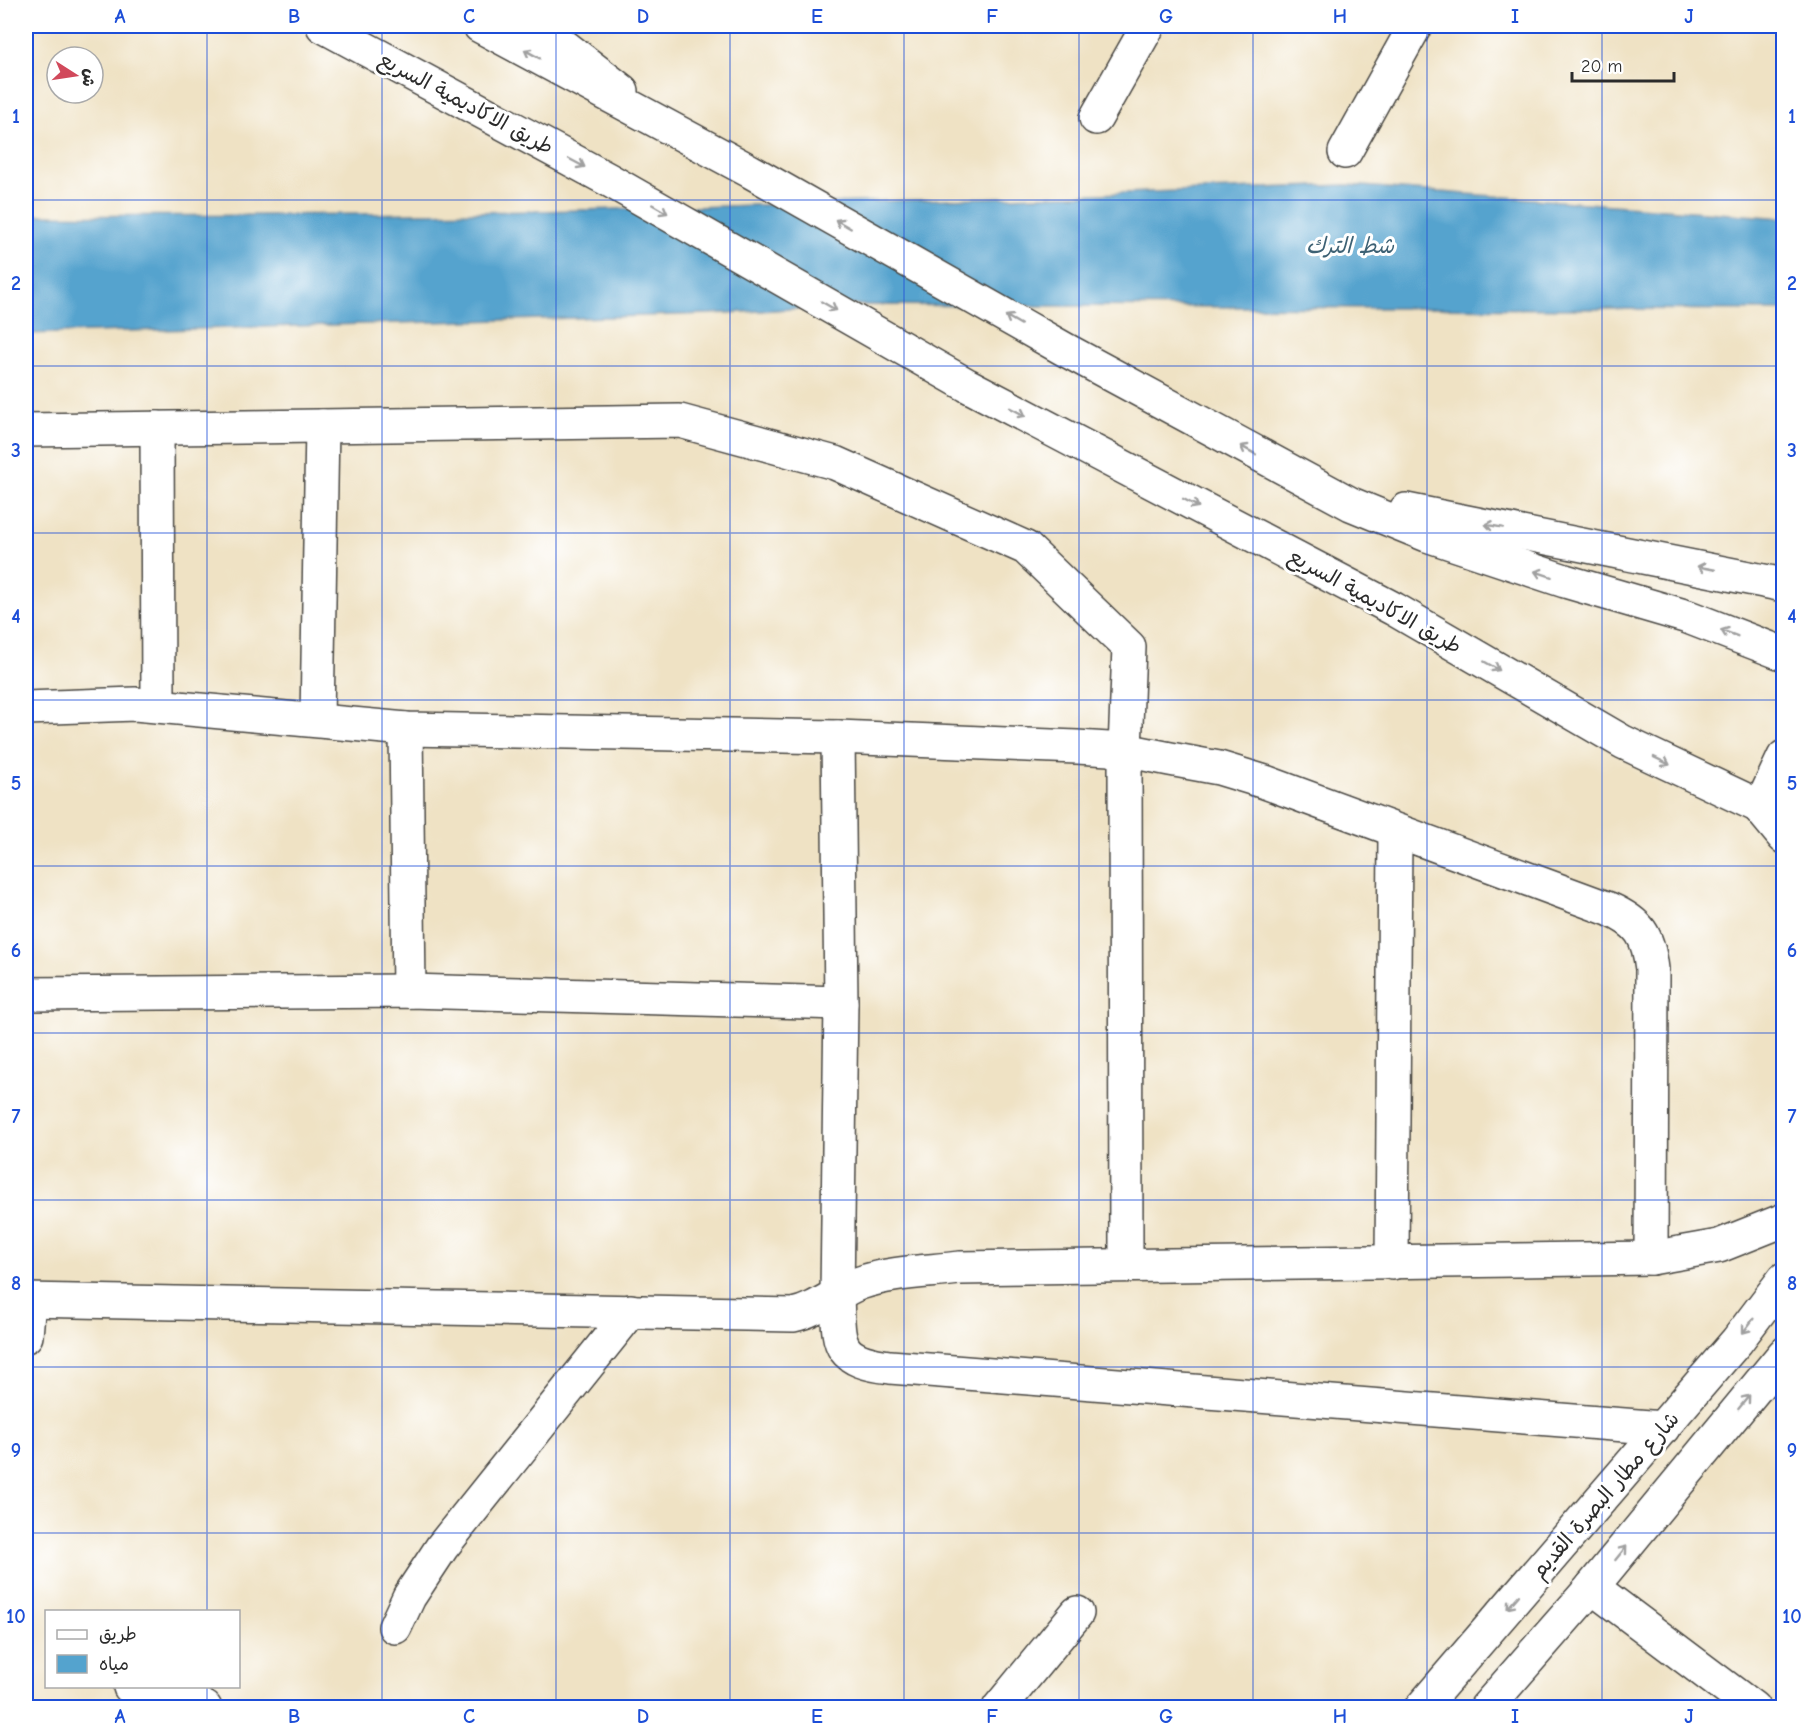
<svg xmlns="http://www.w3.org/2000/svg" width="1809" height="1733" viewBox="0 0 1809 1733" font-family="'Comic Neue','Playpen Sans Arabic',sans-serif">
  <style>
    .water { fill: #54a3ce; stroke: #40677c; stroke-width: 1.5 }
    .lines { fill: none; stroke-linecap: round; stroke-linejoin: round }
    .street-casing { stroke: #484642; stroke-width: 36 }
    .secondary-casing { stroke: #484642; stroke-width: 36 }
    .primary-casing { stroke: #484642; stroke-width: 36 }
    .highway-casing { stroke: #484642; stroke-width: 36 }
    .street { stroke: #fff; stroke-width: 33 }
    .secondary { stroke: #fff; stroke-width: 33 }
    .primary { stroke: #fff; stroke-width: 33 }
    .highway { stroke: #fff; stroke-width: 33 }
    .oneway { stroke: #a0a0a0 }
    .grid { fill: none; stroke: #1d4ed8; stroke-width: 1.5; stroke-opacity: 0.55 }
    .labels { text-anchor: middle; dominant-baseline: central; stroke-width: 6; stroke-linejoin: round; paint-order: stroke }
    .street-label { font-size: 21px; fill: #2b2b2b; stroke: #fff }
    .water-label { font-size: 22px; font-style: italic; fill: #3d6174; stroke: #fff }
    .neatline { fill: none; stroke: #1d4ed8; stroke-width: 2 }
    .grid-label { font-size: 20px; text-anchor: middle; font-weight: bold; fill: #1d4ed8 }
  </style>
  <rect width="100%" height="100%" fill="#fff"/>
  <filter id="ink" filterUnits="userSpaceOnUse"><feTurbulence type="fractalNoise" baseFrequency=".0167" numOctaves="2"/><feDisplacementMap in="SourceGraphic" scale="12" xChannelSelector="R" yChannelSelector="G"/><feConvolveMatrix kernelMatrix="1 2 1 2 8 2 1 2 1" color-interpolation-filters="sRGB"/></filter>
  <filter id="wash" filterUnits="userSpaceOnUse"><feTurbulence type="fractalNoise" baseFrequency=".008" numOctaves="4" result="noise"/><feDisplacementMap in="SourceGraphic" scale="24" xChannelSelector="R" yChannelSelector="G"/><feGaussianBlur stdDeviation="1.35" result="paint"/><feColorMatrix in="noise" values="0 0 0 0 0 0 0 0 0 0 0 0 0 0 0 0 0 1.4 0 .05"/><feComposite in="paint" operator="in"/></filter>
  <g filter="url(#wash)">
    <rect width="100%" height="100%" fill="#efe2c4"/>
    <!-- water -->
    <path class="water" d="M1348,185L1783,218V310L857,305L710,314L26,334V215C467,219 907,200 1348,185Z"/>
  </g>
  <g filter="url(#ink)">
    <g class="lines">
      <defs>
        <g id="street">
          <path d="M1096,118L1148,26"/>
          <path d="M1345,152L1415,26"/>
          <path d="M157,428L158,705"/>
          <path d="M26,430L680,421L835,463L1026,548L1129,647L1125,750L1126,1264"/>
          <path d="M26,708L135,704L406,729L838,737L1077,747L1125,750L1170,759L1219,768L1265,782L1609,909C1640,923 1648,935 1652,969L1651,1258"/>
          <path d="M317,719L322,426"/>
          <path d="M406,729L409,991"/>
          <path d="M838,737L841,1003L837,1294C839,1344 834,1360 890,1367L1663,1428"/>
          <path d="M26,994L409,991L841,1003"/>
          <path d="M1392,1263L1395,832"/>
          <path d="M26,1300L793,1315C818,1310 836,1292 860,1283C891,1272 927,1272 960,1268L1651,1258L1719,1246L1784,1220"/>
          <path d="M26,1336L29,1300"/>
          <path d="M1592,1587L1753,1708"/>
          <path d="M395,1627L409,1597L442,1547L631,1311"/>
          <path d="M130,1687L180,1695L205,1708"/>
          <path d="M999,1708L1077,1613"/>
        </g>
        <path id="secondary" d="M538,26L622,91"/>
        <g id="primary">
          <path d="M1760,808L1784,837"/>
          <path d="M1421,1708L1737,1341L1784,1279"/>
          <path d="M1486,1708L1592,1587L1784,1354"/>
        </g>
        <g id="highway">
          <path d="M323,26L609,180L967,385L1394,609L1623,742L1784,818"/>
          <path d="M480,26L750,171L1064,349L1351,504L1427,535L1565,581L1688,617L1784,654"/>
          <path d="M1406,510L1784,585"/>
          <path d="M1760,808L1784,757"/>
        </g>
      </defs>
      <!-- street casing -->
      <use href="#street" class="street-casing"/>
      <!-- secondary casing -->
      <use href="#secondary" class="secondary-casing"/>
      <!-- primary casing -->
      <use href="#primary" class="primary-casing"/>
      <!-- highway casing -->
      <use href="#highway" class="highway-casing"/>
      <!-- street -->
      <use href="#street" class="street"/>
      <!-- secondary -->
      <use href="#secondary" class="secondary"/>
      <!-- primary -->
      <use href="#primary" class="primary"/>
      <!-- highway -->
      <use href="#highway" class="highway"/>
    </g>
    <!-- one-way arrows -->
    <defs><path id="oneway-shaft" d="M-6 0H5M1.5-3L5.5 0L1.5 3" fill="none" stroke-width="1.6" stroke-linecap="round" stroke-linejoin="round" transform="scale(1.5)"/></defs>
    <g class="oneway">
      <use href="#oneway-shaft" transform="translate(532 54) rotate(-151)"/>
      <use href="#oneway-shaft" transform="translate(577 163) rotate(28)"/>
      <use href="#oneway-shaft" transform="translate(660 209) rotate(30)"/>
      <use href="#oneway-shaft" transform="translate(843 224) rotate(-150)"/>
      <use href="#oneway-shaft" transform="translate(829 306) rotate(30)"/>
      <use href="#oneway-shaft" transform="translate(1013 320) rotate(-150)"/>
      <use href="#oneway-shaft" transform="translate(1018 412) rotate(28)"/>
      <use href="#oneway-shaft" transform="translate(1248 450) rotate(-151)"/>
      <use href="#oneway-shaft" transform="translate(1191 503) rotate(28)"/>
      <use href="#oneway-shaft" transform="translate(1494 526) rotate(-170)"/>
      <use href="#oneway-shaft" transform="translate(1706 568) rotate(-169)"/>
      <use href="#oneway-shaft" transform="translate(1543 574) rotate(-162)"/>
      <use href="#oneway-shaft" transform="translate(1729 633) rotate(-159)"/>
      <use href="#oneway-shaft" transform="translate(1492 666) rotate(30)"/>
      <use href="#oneway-shaft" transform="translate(1662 761) rotate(26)"/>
      <use href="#oneway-shaft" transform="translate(1748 1326) rotate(127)"/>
      <use href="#oneway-shaft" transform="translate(1744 1402) rotate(-51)"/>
      <use href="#oneway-shaft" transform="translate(1621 1553) rotate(-51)"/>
      <use href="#oneway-shaft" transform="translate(1513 1602) rotate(131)"/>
    </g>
  </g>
  <!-- grid -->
  <path class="grid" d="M207,26V1612M382,26V1708M556,26V1708M730,26V1708M904,26V1708M1079,26V1708M1253,26V1708M1427,26V1708M1602,26V1708M26,200H1784M26,366H1784M26,533H1784M26,700H1784M26,866H1784M26,1033H1784M26,1200H1784M26,1367H1784M26,1533H1784M207,1686V1708"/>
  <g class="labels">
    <!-- street labels -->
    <g class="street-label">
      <text transform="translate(466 103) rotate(28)">طريق الاكاديمية السريع</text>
      <text transform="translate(1375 601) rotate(29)">طريق الاكاديمية السريع</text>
      <text transform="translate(1605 1495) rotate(-49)">شارع مطار البصرة القديم</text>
    </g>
    <!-- water labels -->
    <g class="water-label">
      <text x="1350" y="246">شط الترك</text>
    </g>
  </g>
  <!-- margin -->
  <rect width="1809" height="1733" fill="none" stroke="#fff" stroke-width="66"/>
  <!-- legend -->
  <rect x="45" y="1610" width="195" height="78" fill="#ffffff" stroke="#aaaaaa" stroke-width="1.5"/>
  <rect x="57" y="1630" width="30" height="9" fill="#ffffff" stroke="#aaaaaa" stroke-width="1.5"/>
  <text x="99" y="1640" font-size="18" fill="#2b2b2b">طريق</text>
  <rect x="57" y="1655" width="30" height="18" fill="#54a3ce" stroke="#aaaaaa" stroke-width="1.5"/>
  <text x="99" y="1670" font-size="18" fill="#2b2b2b">مياه</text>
  <!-- north arrow -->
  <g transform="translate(75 75) rotate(102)"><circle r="28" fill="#ffffff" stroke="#aaaaaa" stroke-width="1.5"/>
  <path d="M0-4.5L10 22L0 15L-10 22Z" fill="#d1495b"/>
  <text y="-9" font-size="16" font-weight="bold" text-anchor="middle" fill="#2b2b2b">ش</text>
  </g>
  <!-- scale -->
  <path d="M1572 72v9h102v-9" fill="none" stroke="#2b2b2b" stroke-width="3"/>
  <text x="1581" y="72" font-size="18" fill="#2b2b2b" stroke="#ffffff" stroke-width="4.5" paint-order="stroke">20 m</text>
  <rect x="33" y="33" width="1743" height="1667" class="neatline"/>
  <g class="grid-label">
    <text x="120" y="23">A</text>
    <text x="294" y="23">B</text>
    <text x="469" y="23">C</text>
    <text x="643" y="23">D</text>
    <text x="817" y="23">E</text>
    <text x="992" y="23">F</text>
    <text x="1166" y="23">G</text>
    <text x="1340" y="23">H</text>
    <text x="1515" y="23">I</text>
    <text x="1689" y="23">J</text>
    <text x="16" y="123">1</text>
    <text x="1792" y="123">1</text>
    <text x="16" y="290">2</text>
    <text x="1792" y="290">2</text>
    <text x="16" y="457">3</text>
    <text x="1792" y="457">3</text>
    <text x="16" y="623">4</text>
    <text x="1792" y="623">4</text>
    <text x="16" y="790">5</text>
    <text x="1792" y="790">5</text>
    <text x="16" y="957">6</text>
    <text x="1792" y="957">6</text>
    <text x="16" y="1123">7</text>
    <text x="1792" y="1123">7</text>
    <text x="16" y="1290">8</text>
    <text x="1792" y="1290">8</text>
    <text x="16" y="1457">9</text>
    <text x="1792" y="1457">9</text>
    <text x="16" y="1623">10</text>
    <text x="1792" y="1623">10</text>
    <text x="120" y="1723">A</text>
    <text x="294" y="1723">B</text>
    <text x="469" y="1723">C</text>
    <text x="643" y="1723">D</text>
    <text x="817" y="1723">E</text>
    <text x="992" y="1723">F</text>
    <text x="1166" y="1723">G</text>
    <text x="1340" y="1723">H</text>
    <text x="1515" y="1723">I</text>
    <text x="1689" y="1723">J</text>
  </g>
</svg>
